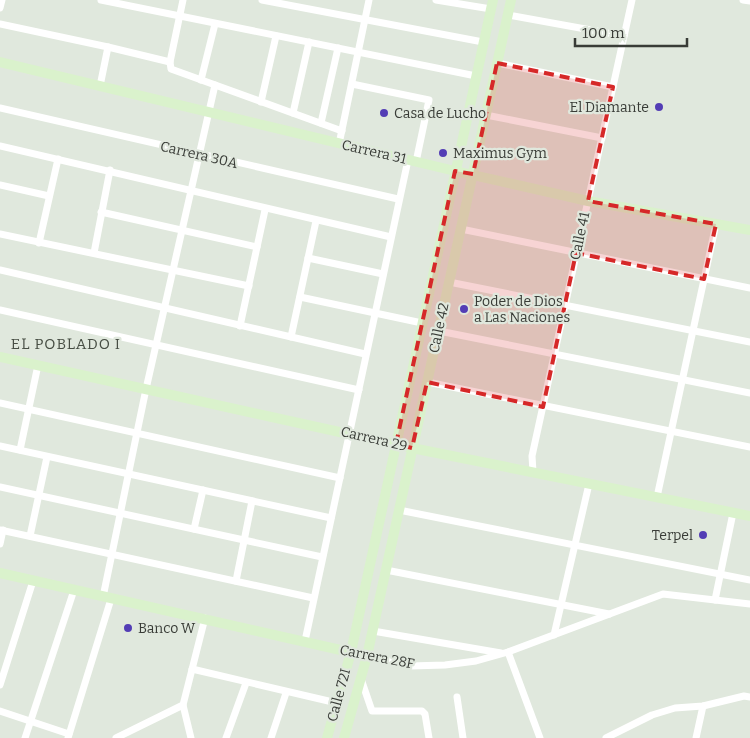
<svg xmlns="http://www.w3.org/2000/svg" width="750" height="738" viewBox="0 0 750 738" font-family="Bitter,serif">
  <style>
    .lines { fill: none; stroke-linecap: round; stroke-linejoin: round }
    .street { stroke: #fff; stroke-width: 7 }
    .secondary { stroke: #daf2cc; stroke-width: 10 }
    .marked { fill: #d62828; fill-opacity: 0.2; stroke: #d62828; stroke-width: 4; stroke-dasharray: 10 6; stroke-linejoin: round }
    .poi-dot { fill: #533db5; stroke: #e0e8dd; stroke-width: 2 }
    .labels { text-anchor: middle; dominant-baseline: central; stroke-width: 4.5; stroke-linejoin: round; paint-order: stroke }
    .poi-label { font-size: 14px; fill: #393c37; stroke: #e0e8dd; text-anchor: start }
    .street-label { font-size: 14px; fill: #393c37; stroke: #e0e8dd }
    .neighbourhood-label { font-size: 15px; letter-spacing: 1px; fill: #474e44; stroke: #e0e8dd }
  </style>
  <rect width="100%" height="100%" fill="#e0e8dd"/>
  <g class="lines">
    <!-- street -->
    <g class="street">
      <path d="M101,0L476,76"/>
      <path d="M183,0L170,62L171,69L342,131"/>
      <path d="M262,0L483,42"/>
      <path d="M436,0L491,9"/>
      <path d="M743,0L750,1"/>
      <path d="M0,8L2,0"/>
      <path d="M508,15L624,36"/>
      <path d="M0,24L108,47L170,62"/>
      <path d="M497,63L613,87"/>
      <path d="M201,80L215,24"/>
      <path d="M352,84L429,100L416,162"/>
      <path d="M100,86L108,47"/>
      <path d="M261,102L276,36"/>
      <path d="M0,108L398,199"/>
      <path d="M293,113L309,42"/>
      <path d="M486,115L602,138"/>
      <path d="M321,123L338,48"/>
      <path d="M339,144L369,0"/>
      <path d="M0,146L391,237"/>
      <path d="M0,185L49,196"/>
      <path d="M101,212L257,247"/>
      <path d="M461,229L750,288"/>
      <path d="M0,234L249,286"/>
      <path d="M39,243L58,159"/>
      <path d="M94,253L110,170"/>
      <path d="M308,258L383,274"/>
      <path d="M0,270L365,354"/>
      <path d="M449,282L750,342"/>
      <path d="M300,297L422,323"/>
      <path d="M0,310L359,390"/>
      <path d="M240,326L265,210"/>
      <path d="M439,331L750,393"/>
      <path d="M291,337L316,221"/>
      <path d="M427,382L750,447"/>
      <path d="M0,403L340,478"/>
      <path d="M0,446L331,518"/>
      <path d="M20,450L38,365"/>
      <path d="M533,472L532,456L632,0"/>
      <path d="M0,487L322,557"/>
      <path d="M657,497L716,224"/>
      <path d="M399,510L750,580"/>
      <path d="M194,529L203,490"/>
      <path d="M0,530L313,598"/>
      <path d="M30,536L47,457"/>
      <path d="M0,544L3,530"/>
      <path d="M386,570L609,614"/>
      <path d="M236,581L252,501"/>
      <path d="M103,597L146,389L215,85"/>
      <path d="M715,600L733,513"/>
      <path d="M373,631L501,653"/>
      <path d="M554,635L589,484"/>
      <path d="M305,641L408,160"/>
      <path d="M508,652L540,738"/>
      <path d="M367,656L410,666L445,665L476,661L508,652L663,594L750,604"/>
      <path d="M192,669L337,703"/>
      <path d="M361,679L372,711H422L425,714L429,738"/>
      <path d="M0,685L33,581"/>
      <path d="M457,697L463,738"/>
      <path d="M0,711L69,734"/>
      <path d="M25,738L74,590"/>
      <path d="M68,738L111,599"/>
      <path d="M116,738L183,705"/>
      <path d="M191,738L183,705L205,618"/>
      <path d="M226,738L246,683"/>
      <path d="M271,738L286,693"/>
      <path d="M606,738L652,715L675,708L703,706L744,696L750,697"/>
      <path d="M696,738L703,706"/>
    </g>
    <!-- secondary -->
    <g class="secondary">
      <path d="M0,62L455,171L588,201L750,230"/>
      <path d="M0,357L412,448L750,516"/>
      <path d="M0,573L367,656"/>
      <path d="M327,738L351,652L493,0"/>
      <path d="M344,738L367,656L511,0"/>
    </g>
  </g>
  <!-- marked area -->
  <path class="marked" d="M497,63L613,87L588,201L716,224L704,279L576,253L543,407L427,382L412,448L396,444L455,171L473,174Z"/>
  <!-- markers -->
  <g class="poi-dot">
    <circle cx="659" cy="107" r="5"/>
    <circle cx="384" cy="113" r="5"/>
    <circle cx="443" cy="153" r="5"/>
    <circle cx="464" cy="309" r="5"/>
    <circle cx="703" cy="535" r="5"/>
    <circle cx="128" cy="628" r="5"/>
  </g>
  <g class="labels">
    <!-- poi labels -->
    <g class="poi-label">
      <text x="649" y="107" text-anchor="end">El Diamante</text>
      <text x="394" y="113">Casa de Lucho</text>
      <text x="453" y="153">Maximus Gym</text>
      <text x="474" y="301">Poder de Dios<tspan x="474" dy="16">a Las Naciones</tspan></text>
      <text x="693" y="535" text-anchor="end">Terpel</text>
      <text x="138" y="628">Banco W</text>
    </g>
    <!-- street labels -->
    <g class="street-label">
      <text transform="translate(374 152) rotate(13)">Carrera 31</text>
      <text transform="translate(199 155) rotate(13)">Carrera 30A</text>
      <text transform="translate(580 236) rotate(-78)">Calle 41</text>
      <text transform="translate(439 328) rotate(-78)">Calle 42</text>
      <text transform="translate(374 439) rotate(13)">Carrera 29</text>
      <text transform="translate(377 657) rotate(11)">Carrera 28F</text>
      <text transform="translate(339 695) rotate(-75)">Calle 72I</text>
    </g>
    <!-- neighbourhood labels -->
    <g class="neighbourhood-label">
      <text x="66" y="344">EL POBLADO I</text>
    </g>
  </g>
  <!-- scale -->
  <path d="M575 38v8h112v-8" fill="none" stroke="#393c37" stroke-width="2.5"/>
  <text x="582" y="38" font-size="15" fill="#393c37" stroke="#e0e8dd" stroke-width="4" paint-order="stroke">100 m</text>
</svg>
